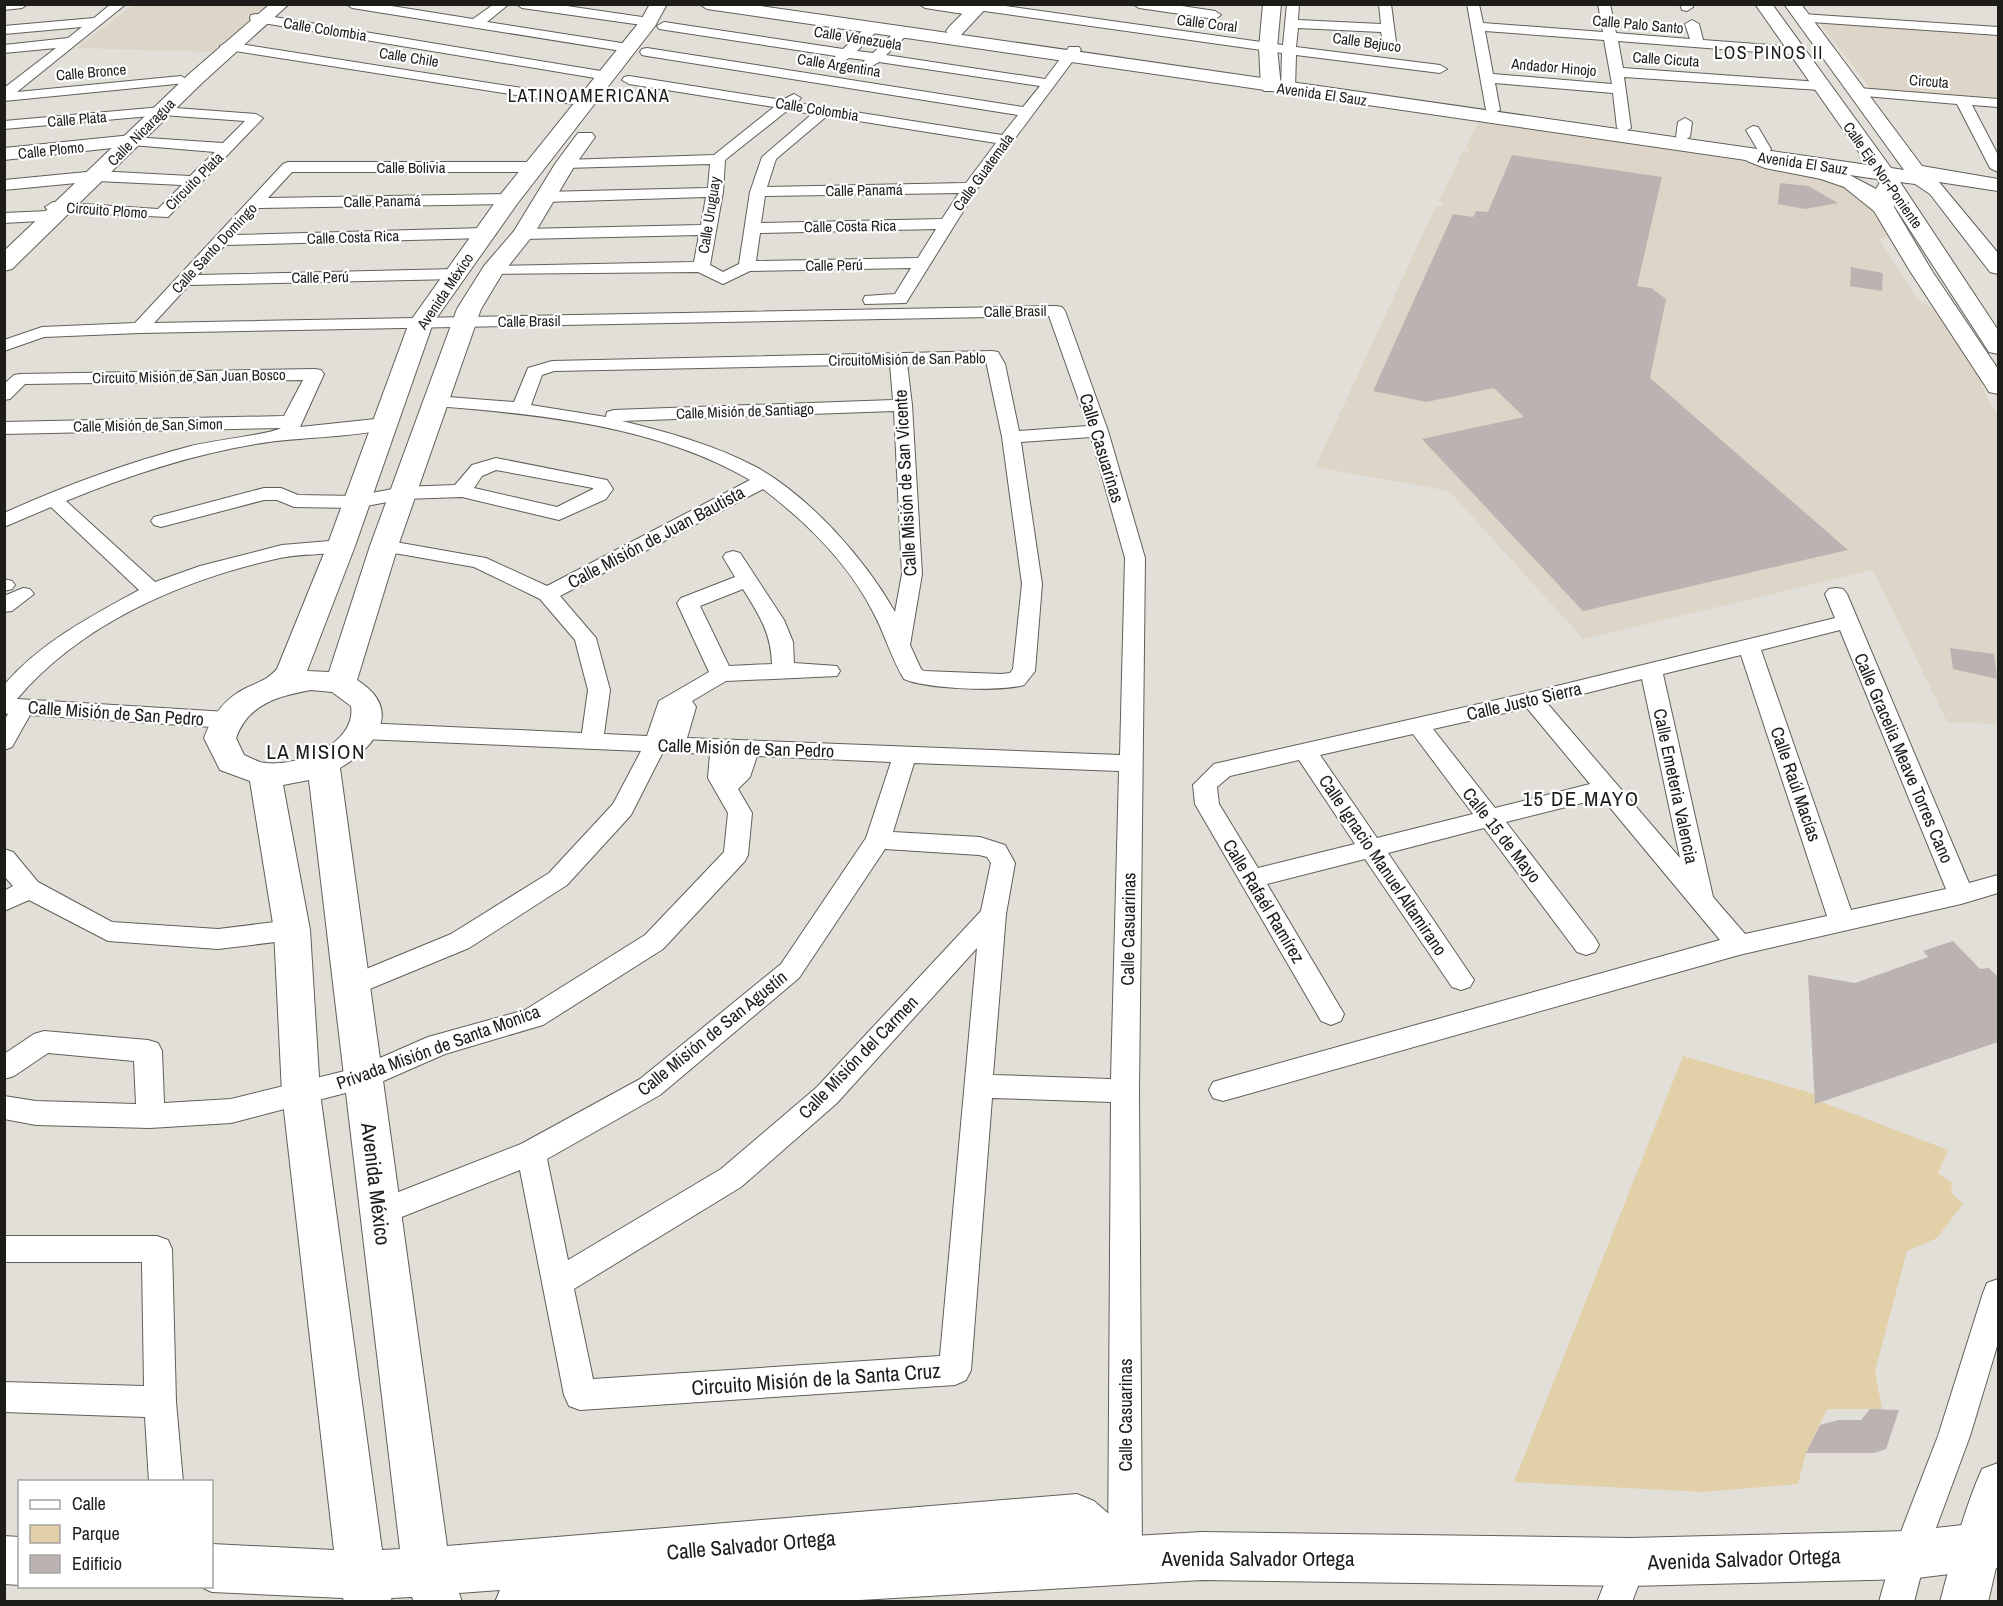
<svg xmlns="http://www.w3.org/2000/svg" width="2003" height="1606" viewBox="0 0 2003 1606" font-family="'Archivo Narrow',sans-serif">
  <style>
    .built { fill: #ddd6c8 }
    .green { fill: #e2d0a9 }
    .building { fill: #bbb2b1 }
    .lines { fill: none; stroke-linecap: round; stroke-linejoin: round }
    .street-casing { stroke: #615f59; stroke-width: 2 }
    .secondary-casing { stroke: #615f59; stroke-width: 2 }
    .primary-casing { stroke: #615f59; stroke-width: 2 }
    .street { fill: #fff; fill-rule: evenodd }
    .secondary { fill: #fff; fill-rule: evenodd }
    .primary { fill: #fff; fill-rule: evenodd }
    .labels { text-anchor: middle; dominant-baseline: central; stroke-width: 4.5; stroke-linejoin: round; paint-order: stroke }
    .far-street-label { font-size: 15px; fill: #1d1c19; stroke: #fff }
    .far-quarter-label { font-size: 18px; letter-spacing: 1.5px; fill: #1d1c19; stroke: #fff }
    .street-label { font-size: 18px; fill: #1d1c19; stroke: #fff }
    .quarter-label { font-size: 21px; letter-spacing: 1.5px; fill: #1d1c19; stroke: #fff }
    .near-street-label { font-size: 21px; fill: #1d1c19; stroke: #fff }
  </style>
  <rect width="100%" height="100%" fill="#e2dfd8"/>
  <!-- built -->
  <g class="built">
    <path d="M133,5H267L214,52L77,48Z"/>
    <path d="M1820,23L1998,34V98L1871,89Z"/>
    <path d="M1479,121L1814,172L1863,195L1890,237L1879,239L1917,299L1944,315L1987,379L1981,385L1998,416V724L1947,722L1873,570L1583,639L1449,491L1315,467L1436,206L1442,207L1443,202L1439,201L1463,151L1468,152L1469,148H1465Z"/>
  </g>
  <!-- green -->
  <path class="green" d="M1683,1056L1815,1094L1816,1103L1822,1102L1948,1150L1938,1173L1952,1183L1951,1192L1963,1204L1937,1238L1907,1251L1875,1371L1882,1409H1827L1806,1453L1798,1484L1702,1492L1514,1482Z"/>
  <!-- building -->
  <g class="building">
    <path d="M1512,155L1662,177L1637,286L1651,288L1666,299L1650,378L1848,550L1583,611L1422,439L1524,417L1494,388L1426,402L1373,391L1453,214L1473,217L1476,211L1488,212Z"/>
    <path d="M1780,183L1808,186L1838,203L1805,209L1778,204Z"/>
    <path d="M1851,267L1883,273L1882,291L1850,286Z"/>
    <path d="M1950,648L1994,654L1997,679L1953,669Z"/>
    <path d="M1953,941L1980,969L1989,968L1998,977V1042L1815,1104L1808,975L1855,983L1928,957L1923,951Z"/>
    <path d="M1870,1409L1899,1410L1886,1449L1874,1453H1806L1820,1425L1838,1420H1861Z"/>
  </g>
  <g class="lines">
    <defs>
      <g id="street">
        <path d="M4,4H28L22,8L4,10Z"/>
        <path d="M111,4H126L17,92L181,76L188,80L186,83L4,101V88L56,48L4,53V45L68,38L82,27L4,34V26L94,18Z"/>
        <path d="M346,4H379L473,19L494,4H509L487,22L628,44L635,48L628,52L352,8Z"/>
        <path d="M516,4H553L649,18L655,22L649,26L522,8Z"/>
        <path d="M919,4H991L1283,45L1287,4H1299L1298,20L1381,24L1379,4H1391L1396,42L1394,45H1384L1381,32L1298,28L1296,47L1440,65L1447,69L1440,73L1296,55L1295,89L1288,93L1281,89L1282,53L970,9L969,13L964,14L925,8Z"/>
        <path d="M1133,4H1169L1215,11L1221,15L1215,19L1139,8Z"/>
        <path d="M1467,4H1479L1483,23L1603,32L1598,4H1610L1616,33L1690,39L1685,24L1692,20L1699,24L1703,40L1797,47L1804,51L1797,55L1618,41L1623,68L1820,82L1827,86L1820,90L1624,77L1631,128L1624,132L1617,128L1613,93L1495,83L1500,110L1493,114L1486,110ZM1485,31L1604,40L1612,84L1493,74Z"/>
        <path d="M1680,4H1693V7L1687,11L1682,10Z"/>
        <path d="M256,14L607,72L614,76L607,80L251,21L250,18L251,15Z"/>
        <path d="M1802,14L1998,27V35L1797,21L1796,18L1797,15Z"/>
        <path d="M664,22L843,49L867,26L872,25L879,29L857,51L873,53L897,30L902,29L909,33L886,55L1045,79L1069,47H1079L1081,50L977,189L906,303L865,304L863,300L865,296L895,294L911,268L750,271L723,284L698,272L486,274L484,271L492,266L694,262L699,235L523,239L515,234L523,229L701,225L706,197L544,202L536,197L544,192L708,188L710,164L565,168L558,164L565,160L714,155L774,107L629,84L622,80L624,77L629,76L782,100L794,94L801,98L797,103L1002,135L1018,115L647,56L642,55L640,52L642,49L647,48L1023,107L1040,86L879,62L869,68L862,64L865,60L849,58L839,64L832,60L836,56L659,29L657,26ZM788,110L812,114L762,157L750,192L739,264L723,272L710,265L723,192L725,160ZM827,116L996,143L966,183L767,187L776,159ZM959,193L942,219L761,223L765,196ZM936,229L918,258L756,261L760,233Z"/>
        <path d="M227,42L586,98L593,102L586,106L222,49L220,46Z"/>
        <path d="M1858,88L1998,99V107L1972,105L1998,155V172L1990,168L1957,104L1853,95L1851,92L1853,89Z"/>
        <path d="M162,107L256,114L263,118L168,217L62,212L64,215L62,218L56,220L4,223V213L49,211L45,207L53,202L158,209L182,185L97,181L4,190V180L97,171L190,176L215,152L132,145L125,141L132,137L223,143L245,121L162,115L4,129V121Z"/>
        <path d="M1685,118L1692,122L1690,137L1683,141L1676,137L1678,122Z"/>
        <path d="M1753,126L1758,127L1771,149L1769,152L1764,153L1759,152L1746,130Z"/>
        <path d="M288,162H535L543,167L535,172H292L268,198L509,194L517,199L509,204L259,208L234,235L484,228L492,233L484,238L225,245L198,275L455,269L463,274L455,279L189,285L154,323L1056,306L1062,307L1065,311L1108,431L1145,558L1139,1091L1142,1559L1137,1571L1125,1576L1113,1571L1108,1559L1111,1102L992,1098L971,1370L966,1380L955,1385L580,1410L569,1406L564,1395L520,1170L379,1226L368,1222L364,1213L368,1204L521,1144L640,1079L781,964L866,838L891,762L757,756L750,777L738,789L752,813L748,855L745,861L663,949L543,1025L445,1054L372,1086L231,1123L150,1128L36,1125L4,1119V1096L36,1101L136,1104L134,1061L48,1053L14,1076L4,1079V1054L34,1034L44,1031L148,1040L158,1043L162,1051L164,1103L231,1099L357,1068L428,1037L525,1010L645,935L724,852L728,813L708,778L710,754L663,752L631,815L567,885L469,948L360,993L351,996L342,993L338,986L342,979L451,934L549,873L613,804L641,751L363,739L355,736L352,731L355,726L363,723L582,733L588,690L575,640L540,599L474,567L377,550L374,546L377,542L384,540L486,558L547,586L750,480C658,426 539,414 435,406L429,405L426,401L429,397L435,396L514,402L528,368L552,361L992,351L998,352L1005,364L1019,431L1088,426L1049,316L140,333L44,337L4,351V340L42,327L135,323L283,164ZM986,361L1002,437L1022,584L1013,669L1010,673L1001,674L924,671L921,669L910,645L922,574L912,405L907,363ZM890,364L893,400L614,410L607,412L606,417L531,405L542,375L554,371ZM894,411L902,574L895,612C865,559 809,496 756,467C715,445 667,432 622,421ZM1091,437L1125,558L1120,755L687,738L696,707L692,701L726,681L837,676L840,671L837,666L794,663L793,642L784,620L740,553L733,551L726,553L723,557L735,577L681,598L677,603L709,672L659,701L647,736L604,734L610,690L596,638L560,596L763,489C805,521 849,564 873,612C885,634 891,658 904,679C927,689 1000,692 1024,685L1035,671L1042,584L1021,442ZM743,589C759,615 771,632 772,664L729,666L700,606ZM914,763L1119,771L1111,1079L993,1075L1006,914L1015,863L1005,845L980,837L893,832ZM885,849L979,855L987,857L991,863L981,911L817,1087L721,1169L568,1260L547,1159L660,1095L799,978ZM977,948L940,1356L593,1379L574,1289L741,1187L837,1103Z"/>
        <path d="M315,369L321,370L324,374L300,427L385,418L392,420L394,424L392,428C355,437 307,437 269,442C199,452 132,474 66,501L155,582L200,566L282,545L341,540L348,542L351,546L348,550C326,556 302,553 280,558C184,579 81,623 17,699L227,712L235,715L238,720L235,725L227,728L30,715L12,747L4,750V720L8,714L4,713V685C40,643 91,616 139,590L51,507L4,527V513C64,486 126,463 191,446C209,441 272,434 281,428L4,434V422L284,416L303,380L25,384L10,399L4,400V384L14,375L20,374Z"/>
        <path d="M496,458L607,480L613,489L606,499L559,520L462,497L403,499L356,508L294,507L277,500H264L161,527L154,525L151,521L154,517L264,488H281L298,495L356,496L403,487L455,485L472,465ZM496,470L593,488V489L557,507L474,488L482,476Z"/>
        <path d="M4,579L12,581L15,585L12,589L4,591Z"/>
        <path d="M23,588L30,589L34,594L12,611L4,612V596Z"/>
        <path d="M1836,588L1843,589L1847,594L1969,883L1998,875V893L1961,904L1739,955L1223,1101L1213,1098L1209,1090L1213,1082L1223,1079L1720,940L1602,798L1506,822L1595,938L1599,945L1595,952L1586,955L1577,952L1484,828L1388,853L1474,980L1470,987L1461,990L1452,987L1365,859L1267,884L1344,1014L1341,1021L1331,1025L1321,1021L1195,804L1193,785L1214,764L1532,692L1835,618L1825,594L1829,589ZM1840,630L1946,889L1851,910L1761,650ZM1741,655L1827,916L1745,934L1713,897L1663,674ZM1642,679L1680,858L1547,703ZM1527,708L1590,784L1495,808L1433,729ZM1413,734L1473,814L1377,838L1320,755ZM1299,760L1355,844L1258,868L1219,804L1217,787L1230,776Z"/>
        <path d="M4,849L13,852L38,882L112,922L218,929L292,920L301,923L305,930L301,937L292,940L218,949L108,941L29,900L4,911V891L13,886L4,876Z"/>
        <path d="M4,1236H157L168,1240L172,1249L176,1402L183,1482H149L145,1417L4,1412V1382L144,1386L142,1262H4Z"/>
        <path d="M1998,1279V1343L1970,1436L1926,1555L1914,1602H1879L1892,1555L1938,1436L1983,1293L1987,1283Z"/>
        <path d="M1630,1545L1642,1550L1647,1562L1632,1602H1597L1618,1550Z"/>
      </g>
      <g id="secondary">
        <path d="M650,4H667L655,26L517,204L433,323L355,546L307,671L329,672L370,546L457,309L484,266L514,231L555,164L578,133H592L595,137L575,165L534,234L502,274L481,309L398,546L357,680C404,709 376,747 340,768L447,1546L1077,1494L1094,1501L1134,1536L1202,1532L1630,1538L1909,1531L1998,1521V1568L1909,1579L1630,1586L1202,1580L826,1602H495L500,1590L459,1593L462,1602H414L412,1597L391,1598L392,1602H344L343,1598L212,1592L199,1586H212V1544L334,1550L282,1093L274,930L250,781L220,770L204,738C212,716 224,699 246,688C260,681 266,681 277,669L327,546L409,323L501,194L641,20ZM311,690L332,692L351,706C357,744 297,767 265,763C258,762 251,758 244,755L236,738C248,704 278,696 311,690ZM309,780L400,1549L382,1550L320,1093L310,930L283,785Z"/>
        <path d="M972,4H990L961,35H949L946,31L949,27Z"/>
        <path d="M1263,4H1281L1277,48L1281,87L1278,91H1264L1261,87L1259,48Z"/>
        <path d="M132,135L139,137L142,141L139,145L4,160V148Z"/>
        <path d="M1754,151L1779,159L1844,172L1876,189L1882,179L1889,177L1896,179L1899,183L1893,198L1894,207L1932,271L1998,369V394L1989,392L1986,387L1910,271L1874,211L1844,187L1821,179L1765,168L1747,161L1744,157L1747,153Z"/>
        <path d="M4,1536L20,1537V1585L4,1584Z"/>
      </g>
      <g id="primary">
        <path d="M270,4H289L202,83L12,269L4,271V251L188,75Z"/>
        <path d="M699,4H747L1868,165L1755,4H1772L1891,168L1904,170L1784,4H1801L1922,166L1998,179V191L1939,182L1998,253V274L1990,272L1930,194L1915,184L1900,182L1998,330V354L1989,352L1877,179L707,9Z"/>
        <path d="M1998,1463V1559L1988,1602H1940C1952,1557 1963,1512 1982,1469Z"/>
      </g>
    </defs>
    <!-- street casing -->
    <use href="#street" class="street-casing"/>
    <!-- secondary casing -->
    <use href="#secondary" class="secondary-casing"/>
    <!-- primary casing -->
    <use href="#primary" class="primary-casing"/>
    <!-- street -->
    <use href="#street" class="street"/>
    <!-- secondary -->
    <use href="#secondary" class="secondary"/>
    <!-- primary -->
    <use href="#primary" class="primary"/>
  </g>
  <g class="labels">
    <!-- far-street labels -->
    <g class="far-street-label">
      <text transform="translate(1207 23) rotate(7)">Calle Coral</text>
      <text transform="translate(1638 24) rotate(5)">Calle Palo Santo</text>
      <text transform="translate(325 29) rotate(9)">Calle Colombia</text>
      <text transform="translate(858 38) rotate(9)">Calle Venezuela</text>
      <text transform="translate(1367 42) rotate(8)">Calle Bejuco</text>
      <text transform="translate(409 57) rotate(9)">Calle Chile</text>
      <text transform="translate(1666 59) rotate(4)">Calle Cicuta</text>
      <text transform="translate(839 65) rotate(9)">Calle Argentina</text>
      <text transform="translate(1554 67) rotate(5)">Andador Hinojo</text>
      <text transform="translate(91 72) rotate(-5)">Calle Bronce</text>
      <text transform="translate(1929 81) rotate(4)">Circuta</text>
      <text transform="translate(1322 94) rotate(8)">Avenida El Sauz</text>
      <text transform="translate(817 109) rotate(9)">Calle Colombia</text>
      <text transform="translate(77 119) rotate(-5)">Calle Plata</text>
      <text transform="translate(141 132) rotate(-45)">Calle Nicaragua</text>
      <text transform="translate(51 150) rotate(-6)">Calle Plomo</text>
      <text transform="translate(1803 163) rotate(8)">Avenida El Sauz</text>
      <text x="411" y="167">Calle Bolivia</text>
      <text transform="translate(983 172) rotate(-54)">Calle Guatemala</text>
      <text transform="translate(1883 175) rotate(55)">Calle Eje Nor-Poniente</text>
      <text transform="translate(194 181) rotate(-45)">Circuito Plata</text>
      <text transform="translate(864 190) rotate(-1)">Calle Panamá</text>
      <text transform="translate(382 201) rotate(-1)">Calle Panamá</text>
      <text transform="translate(107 210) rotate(4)">Circuito Plomo</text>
      <text transform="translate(709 215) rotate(-81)">Calle Uruguay</text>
      <text transform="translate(850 226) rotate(-1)">Calle Costa Rica</text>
      <text transform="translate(353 237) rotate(-2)">Calle Costa Rica</text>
      <text transform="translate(214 248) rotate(-47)">Calle Santo Domingo</text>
      <text transform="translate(834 265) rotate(-1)">Calle Perú</text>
      <text transform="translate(320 277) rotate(-1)">Calle Perú</text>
      <text transform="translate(445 291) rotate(-56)">Avenida México</text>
      <text transform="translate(1015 311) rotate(-1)">Calle Brasil</text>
      <text transform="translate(529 321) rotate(-1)">Calle Brasil</text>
      <text transform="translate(907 359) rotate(-1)">CircuitoMisión de San Pablo</text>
      <text transform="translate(189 376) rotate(-1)">Circuito Misión de San Juan Bosco</text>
      <text transform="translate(745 411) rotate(-2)">Calle Misión de Santiago</text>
      <text transform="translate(148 425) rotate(-1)">Calle Misión de San Simon</text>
    </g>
    <!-- far-quarter labels -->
    <g class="far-quarter-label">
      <text x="1769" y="52">LOS PINOS II</text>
      <text x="589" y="95">LATINOAMERICANA</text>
    </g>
    <!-- street labels -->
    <g class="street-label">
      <text transform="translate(1102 448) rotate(73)">Calle Casuarinas</text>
      <text transform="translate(905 483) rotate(-93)">Calle Misión de San Vicente</text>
      <text transform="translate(656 537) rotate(-28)">Calle Misión de Juan Bautista</text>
      <text transform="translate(1524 701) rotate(-13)">Calle Justo Sierra</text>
      <text transform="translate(116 713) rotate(4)">Calle Misión de San Pedro</text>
      <text transform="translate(746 748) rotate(2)">Calle Misión de San Pedro</text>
      <text transform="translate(1904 758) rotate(67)">Calle Gracelia Meave Torres Cano</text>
      <text transform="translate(1796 784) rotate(71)">Calle Raúl Macías</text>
      <text transform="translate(1676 786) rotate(78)">Calle Emeteria Valencia</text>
      <text transform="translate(1502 835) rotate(52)">Calle 15 de Mayo</text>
      <text transform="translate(1383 865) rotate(56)">Calle Ignacio Manuel Altamirano</text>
      <text transform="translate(1264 901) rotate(59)">Calle Rafaél Ramírez</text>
      <text transform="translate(1128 929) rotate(-89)">Calle Casuarinas</text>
      <text transform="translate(712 1033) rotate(-39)">Calle Misión de San Agustín</text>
      <text transform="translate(438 1047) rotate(-20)">Privada Misión de Santa Monica</text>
      <text transform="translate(858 1057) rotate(-46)">Calle Misión del Carmen</text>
      <text transform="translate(1125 1415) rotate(-90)">Calle Casuarinas</text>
    </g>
    <!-- quarter labels -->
    <g class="quarter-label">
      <text x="316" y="751">LA MISION</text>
      <text x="1581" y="798">15 DE MAYO</text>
    </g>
    <!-- near-street labels -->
    <g class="near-street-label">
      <text transform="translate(376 1184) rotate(83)">Avenida México</text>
      <text transform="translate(816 1379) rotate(-4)">Circuito Misión de la Santa Cruz</text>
      <text transform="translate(751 1545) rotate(-5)">Calle Salvador Ortega</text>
      <text x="1258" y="1558">Avenida Salvador Ortega</text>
      <text transform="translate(1744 1559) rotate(-2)">Avenida Salvador Ortega</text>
    </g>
  </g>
  <!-- border -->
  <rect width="2003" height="1606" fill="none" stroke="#1d1c19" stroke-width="12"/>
  <!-- legend -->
  <rect x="18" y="1480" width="195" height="108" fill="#ffffff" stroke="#a5a4a3" stroke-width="1.5"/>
  <rect x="30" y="1500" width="30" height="9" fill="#ffffff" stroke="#a5a4a3" stroke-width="1.5"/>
  <text x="72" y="1510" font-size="18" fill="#1d1c19">Calle</text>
  <rect x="30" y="1525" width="30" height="18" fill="#e2d0a9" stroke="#a5a4a3" stroke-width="1.5"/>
  <text x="72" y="1540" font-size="18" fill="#1d1c19">Parque</text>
  <rect x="30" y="1555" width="30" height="18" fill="#bbb2b1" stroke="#a5a4a3" stroke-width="1.5"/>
  <text x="72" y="1570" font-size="18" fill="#1d1c19">Edificio</text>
</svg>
